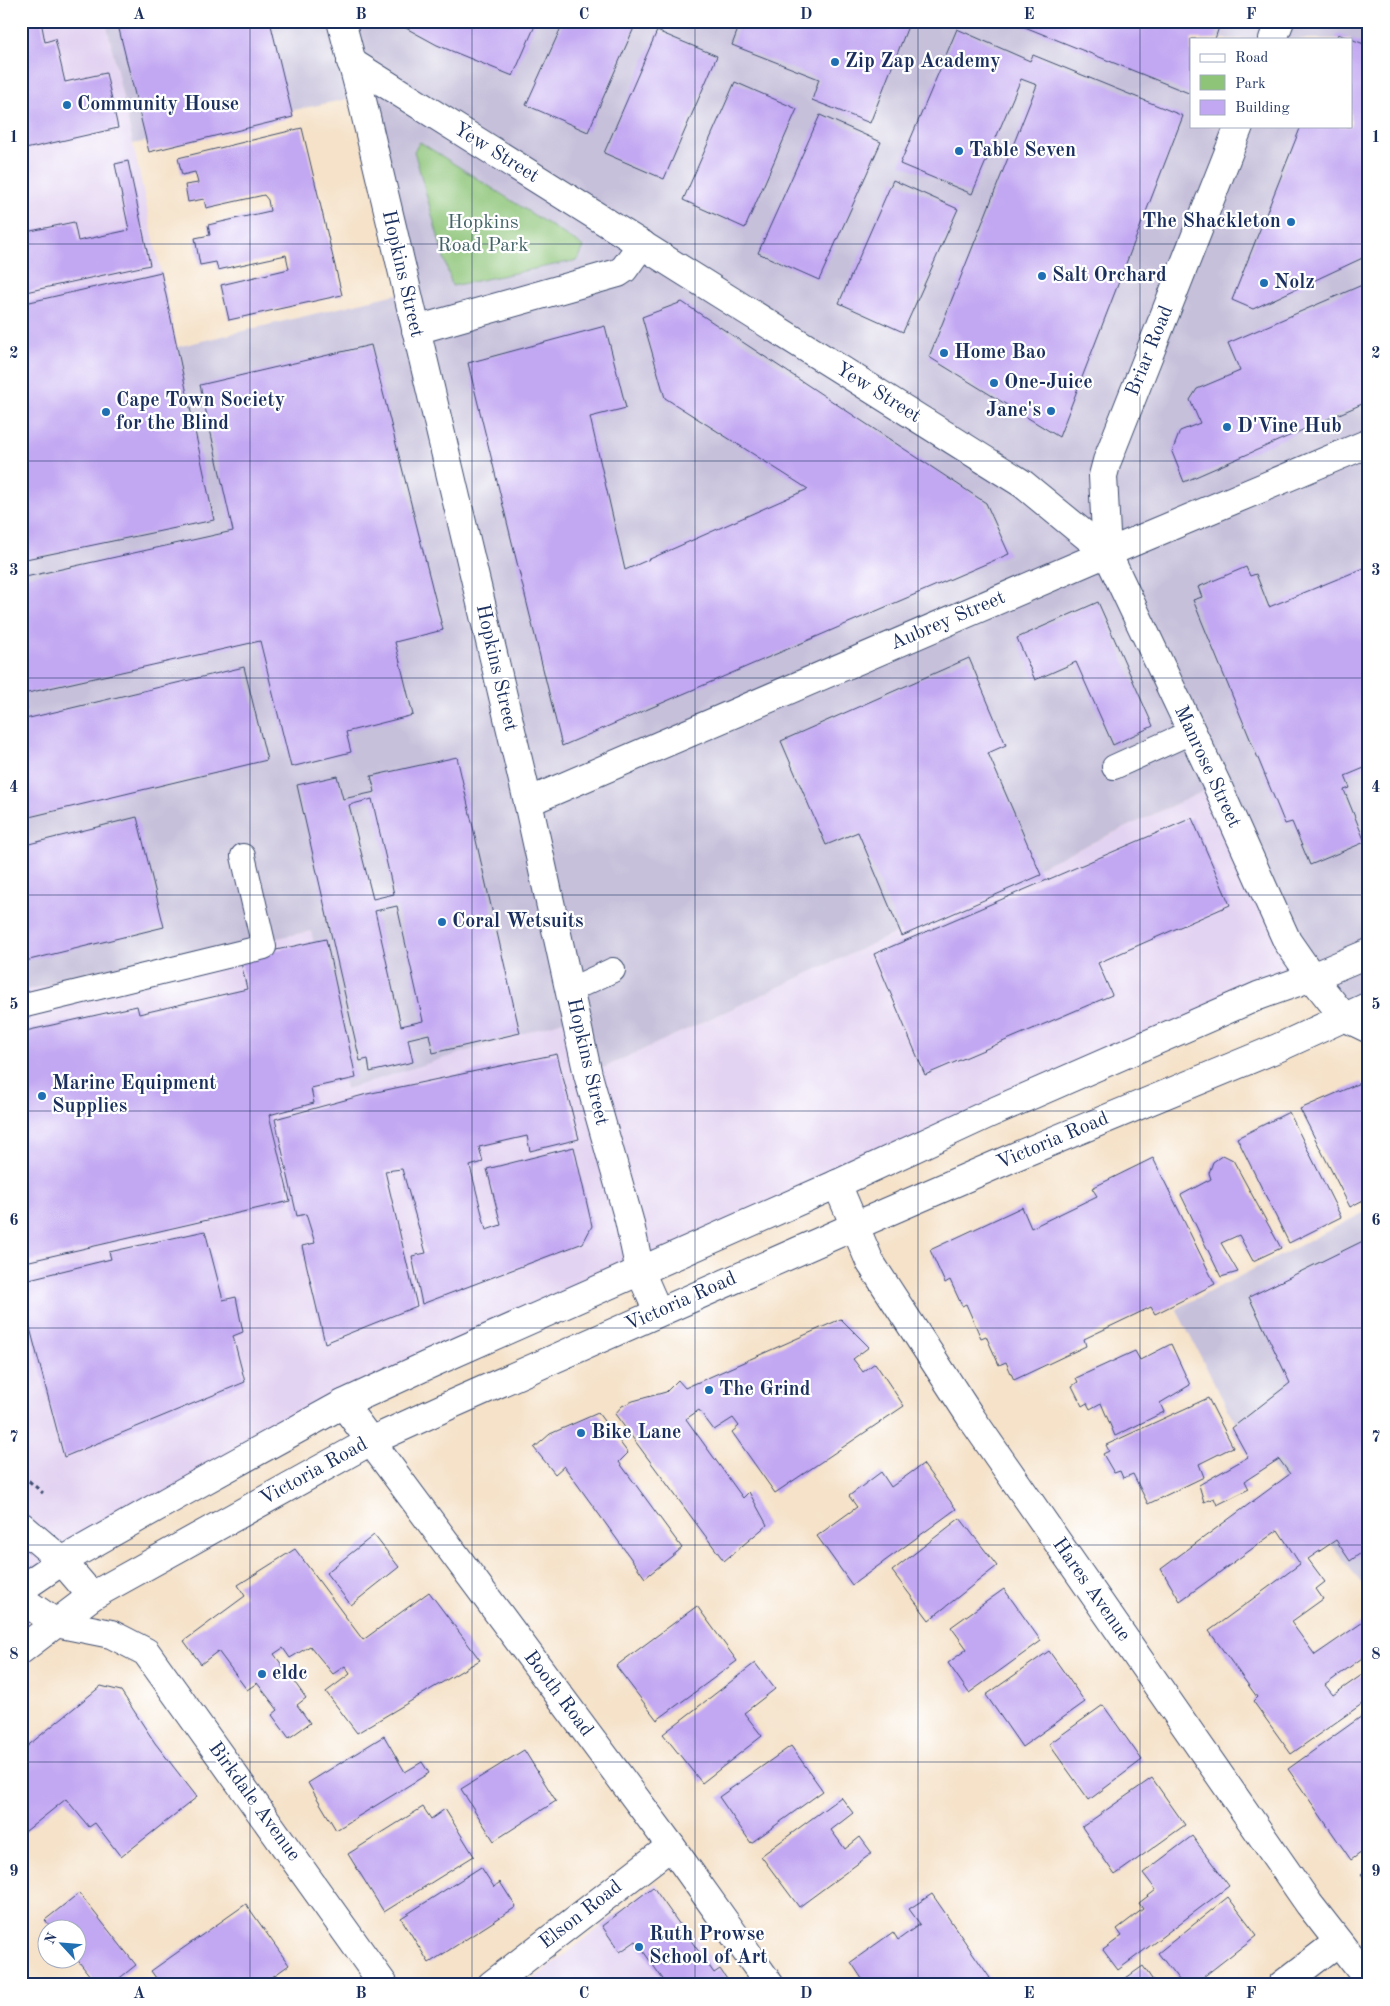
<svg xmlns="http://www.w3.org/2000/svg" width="1390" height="2006" viewBox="0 0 1390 2006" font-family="'Old Standard TT',serif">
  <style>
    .built { fill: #e3d3f2 }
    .industrial { fill: #c6c0da; fill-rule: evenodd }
    .green { fill: #8dc478; stroke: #547a6b }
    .building { fill: #c2a7f2; fill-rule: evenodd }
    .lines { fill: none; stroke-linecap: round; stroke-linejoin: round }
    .service-casing { stroke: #3c4a6e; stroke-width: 26 }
    .minor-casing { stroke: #3c4a6e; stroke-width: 30 }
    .tertiary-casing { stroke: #3c4a6e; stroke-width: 30 }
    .secondary-casing { stroke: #3c4a6e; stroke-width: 30 }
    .path { stroke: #3c4a6e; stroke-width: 3; stroke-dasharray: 4 4; stroke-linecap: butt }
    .service { stroke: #fff; stroke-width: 24 }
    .minor { stroke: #fff; stroke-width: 28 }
    .tertiary { stroke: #fff; stroke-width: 28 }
    .secondary { stroke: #fff; stroke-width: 28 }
    .grid { fill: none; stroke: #1b2f5e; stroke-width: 1; stroke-opacity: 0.55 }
    .poi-dot { fill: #1f6fb2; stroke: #fff; stroke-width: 2 }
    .labels { text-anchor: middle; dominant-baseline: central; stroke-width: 4.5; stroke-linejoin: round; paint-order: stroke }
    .poi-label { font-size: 20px; font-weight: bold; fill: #1b2f5e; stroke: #fff; text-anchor: start }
    .street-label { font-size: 20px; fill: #1b2f5e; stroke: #fff }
    .park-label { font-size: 20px; fill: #436367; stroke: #fff }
    .neatline { fill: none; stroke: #1b2f5e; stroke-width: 2 }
    .grid-label { font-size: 16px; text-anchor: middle; font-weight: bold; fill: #1b2f5e }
  </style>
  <rect width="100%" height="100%" fill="#fff"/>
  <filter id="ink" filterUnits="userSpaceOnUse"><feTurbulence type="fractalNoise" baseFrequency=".02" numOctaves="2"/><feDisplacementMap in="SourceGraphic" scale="10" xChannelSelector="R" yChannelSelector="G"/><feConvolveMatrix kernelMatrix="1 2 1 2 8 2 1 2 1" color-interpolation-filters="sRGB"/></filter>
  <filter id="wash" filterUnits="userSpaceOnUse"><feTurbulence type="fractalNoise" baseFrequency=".0096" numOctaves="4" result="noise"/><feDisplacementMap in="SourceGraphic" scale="20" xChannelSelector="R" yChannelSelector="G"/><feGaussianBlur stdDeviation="1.12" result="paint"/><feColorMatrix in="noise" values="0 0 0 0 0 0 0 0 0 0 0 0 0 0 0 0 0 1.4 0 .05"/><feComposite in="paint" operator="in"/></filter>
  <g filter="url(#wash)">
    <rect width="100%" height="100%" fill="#f5e2c9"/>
    <!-- built -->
    <g class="built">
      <path d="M21,21H106L161,272L21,560Z"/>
      <path d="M1217,785L1312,977L430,1364L21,1589V991L311,931L346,1088L576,1017L588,1075Z"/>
      <path d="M656,1883L731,1985H526L602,1926Z"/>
    </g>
    <!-- industrial -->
    <g class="industrial">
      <path d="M106,21H1369V1029L1344,1017L1217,785L588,1075L576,1017L346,1089L311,931L21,991V560L177,347L405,292L361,96L133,144ZM1191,39H1351V126H1191Z"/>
      <path d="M1369,1210V1593L1231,1415L1176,1309Z"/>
    </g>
    <!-- green -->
    <path class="green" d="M420,142L584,247L578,260L452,286L414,151Z"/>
    <g id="blocks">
      <!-- building -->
      <g class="building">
        <path d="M21,21H41L45,42L55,39L65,82L106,73L118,128L21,150Z"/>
        <path d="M117,21H270L293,117L149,152Z"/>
        <path d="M393,21H537L513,76L437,45Z"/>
        <path d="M564,21H637L588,132L526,105Z"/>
        <path d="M741,21H759L764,23L765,21H910L870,123L812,100L819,79L732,45Z"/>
        <path d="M1010,21H1221L1215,39H1191V94Z"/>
        <path d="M957,29L1030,61L1033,55L1183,116L1059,437L929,357L1037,85L1021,79L972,194L900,164Z"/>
        <path d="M657,31L717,56L664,179L604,153Z"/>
        <path d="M1338,34L1350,39H1336Z"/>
        <path d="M1351,39L1369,46V255L1253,309L1232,300L1301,126H1351Z"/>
        <path d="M735,82L797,109L745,228L683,200Z"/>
        <path d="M820,115L881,142L819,280L758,253Z"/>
        <path d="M302,128L342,295L229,320L221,285L289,269L286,255L218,270L216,262L200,265L195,238L210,235L208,225L270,211L268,200L264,195L206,208L204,199L188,202L185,185L198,183L195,172L182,175L178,158Z"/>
        <path d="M128,161L150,265L21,293V233L74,222L78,241L129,230L115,164Z"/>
        <path d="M893,180L958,209L903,332L839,303Z"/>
        <path d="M161,272L214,520L21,560V304Z"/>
        <path d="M1369,282V401L1184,482L1172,452L1180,431L1200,423L1190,400L1197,389L1240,371L1228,343Z"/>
        <path d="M682,302L986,503L1009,554L562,746L468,363L605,326L626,408L590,417L625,570L808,489L665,398L642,317Z"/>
        <path d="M371,345L443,630L395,642L413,715L346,732L351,752L291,767L260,641L23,694L27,710L21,712V578L233,531L200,385Z"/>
        <path d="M1369,566V766L1345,776L1350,788L1344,790L1365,842L1310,865L1292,822L1285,824L1193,600L1202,597L1198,587L1246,567L1250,576L1256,574L1269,607Z"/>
        <path d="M1098,602L1153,726L1113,745L1076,662L1035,680L1017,638Z"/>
        <path d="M969,658L1006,745L988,753L1041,875L902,936L858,832L826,845L781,741Z"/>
        <path d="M244,667L267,760L21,819V720Z"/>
        <path d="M457,757L520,1033L433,1053L429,1034L408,1039L413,1062L370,1072L368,1059L360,1061L297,785L337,776L343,799L375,792L371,776ZM372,799L394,894L373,899L349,805ZM397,906L423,1021L401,1026L375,911Z"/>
        <path d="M137,817L164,927L21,962V846Z"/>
        <path d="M1192,818L1230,905L1098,963L1112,995L925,1075L874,954Z"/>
        <path d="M326,939L356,1078L311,1088L314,1103L269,1115L290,1201L21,1263V1032L137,1006L139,1014L247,989L240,958Z"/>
        <path d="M557,1054L579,1139L530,1151L527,1136L479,1147L483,1162L470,1166L486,1230L501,1225L487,1169L574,1147L592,1226L583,1243L422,1304L412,1256L426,1253L402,1169L385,1171L417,1306L325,1343L302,1246L315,1243L306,1214L297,1216L275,1119L367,1094Z"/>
        <path d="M1362,1082L1369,1093V1197L1350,1207L1300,1109Z"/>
        <path d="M1289,1112L1341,1217L1289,1243L1237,1138Z"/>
        <path d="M1223,1155L1233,1160L1281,1248L1253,1261L1239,1235L1221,1243L1238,1272L1221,1277L1181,1195L1211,1179L1209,1173L1213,1162Z"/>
        <path d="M1153,1158L1215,1284L1155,1314L1151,1307L1084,1339L1086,1346L1014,1380L1006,1362L999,1365L986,1336L981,1338L966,1304L962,1306L950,1280L945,1283L930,1250L1022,1207L1031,1228L1097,1196L1092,1188Z"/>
        <path d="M205,1231L223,1300L236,1297L243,1332L233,1336L245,1382L64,1457L21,1294V1281L111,1259L109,1252Z"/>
        <path d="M1369,1238V1365L1362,1369L1369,1379V1547L1350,1561L1336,1540L1308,1559L1325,1582L1316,1589L1323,1599L1291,1622L1315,1655L1366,1620L1369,1624V1653L1325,1685L1333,1695L1369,1670V1699L1291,1754L1253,1701L1257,1697L1209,1631L1300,1564L1278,1530L1180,1601L1161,1569L1290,1474L1279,1459L1245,1481L1249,1489L1217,1505L1214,1498L1204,1502L1199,1485L1248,1457L1232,1428L1290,1383L1249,1297Z"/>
        <path d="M841,1319L869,1347L853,1359L863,1372L875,1363L904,1406L775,1493L732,1432L739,1426L733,1418L714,1430L699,1410L686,1419L743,1498L749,1492L767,1525L724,1561L615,1414L622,1406L633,1401L666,1392L678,1380L685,1388Z"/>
        <path d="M1171,1344L1190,1385L1160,1403L1164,1412L1115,1436L1101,1403L1090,1409L1087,1403L1082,1406L1072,1386L1078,1382L1076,1378L1135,1351L1140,1360Z"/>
        <path d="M1208,1398L1233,1447L1199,1464L1204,1477L1148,1504L1133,1474L1123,1478L1120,1471L1114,1473L1103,1454L1109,1451L1106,1445Z"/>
        <path d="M598,1413L628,1453L619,1462L682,1548L645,1578L564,1466L555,1474L534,1448L550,1434Z"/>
        <path d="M923,1464L956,1509L852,1585L817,1536L857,1507L849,1496L881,1472L891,1487Z"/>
        <path d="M960,1518L997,1566L929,1620L892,1571Z"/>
        <path d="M374,1535L399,1567L351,1605L326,1573Z"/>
        <path d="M295,1549L363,1640L429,1592L480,1660L357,1733L326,1692L350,1674L345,1666L333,1674L310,1646L290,1658L283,1648L274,1654L306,1698L297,1705L310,1723L289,1738L272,1715L278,1710L257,1683L247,1690L218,1651L201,1664L184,1641L245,1596L238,1585Z"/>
        <path d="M1004,1589L1041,1641L969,1693L948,1663L967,1649L951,1627Z"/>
        <path d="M697,1606L737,1661L657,1720L616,1666Z"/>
        <path d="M1049,1651L1085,1702L1022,1747L986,1695Z"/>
        <path d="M755,1663L775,1689L744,1713L762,1736L702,1783L663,1734Z"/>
        <path d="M101,1686L121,1691L155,1743L197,1797L121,1857L95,1823L89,1827L66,1799L21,1835V1744L25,1748Z"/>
        <path d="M1103,1705L1142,1760L1089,1800L1049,1744Z"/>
        <path d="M1362,1716L1369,1725V1847L1351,1860L1288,1769Z"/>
        <path d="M384,1736L405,1772L422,1762L429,1773L336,1830L308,1783Z"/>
        <path d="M791,1746L823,1791L751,1843L719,1797Z"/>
        <path d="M524,1750L556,1801L494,1841L461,1789Z"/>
        <path d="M1152,1778L1185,1825L1115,1875L1082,1827Z"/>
        <path d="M841,1797L853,1813L831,1830L845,1849L860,1837L872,1853L799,1907L761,1856Z"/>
        <path d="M423,1807L431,1819L445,1809L474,1856L384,1912L348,1854Z"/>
        <path d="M1192,1836L1229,1886L1118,1970L1103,1950L1122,1936L1117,1929L1143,1909L1139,1903L1156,1890L1143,1873Z"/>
        <path d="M481,1867L494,1887L500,1882L516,1907L429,1963L401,1918Z"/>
        <path d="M1369,1868V1884L1361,1874Z"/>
        <path d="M653,1887L714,1973L720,1969L731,1985H667L636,1941L620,1952L602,1926Z"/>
        <path d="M79,1893L136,1965L111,1985H97L76,1958H78V1928H52L45,1920Z"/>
        <path d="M932,1894L990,1978L981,1985H866L851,1962L893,1932L898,1940L920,1924L909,1909Z"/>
        <path d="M1228,1897L1257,1935L1193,1985H1183L1158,1953Z"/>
        <path d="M246,1904L289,1965L261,1985H161L151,1971Z"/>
        <path d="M1143,1966L1156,1985H1116Z"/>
      </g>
    </g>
  </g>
  <g filter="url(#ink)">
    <use href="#blocks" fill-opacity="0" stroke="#3c4a6e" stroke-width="1"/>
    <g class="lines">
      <defs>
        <g id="service">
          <path d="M1114,767L1191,732"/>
          <path d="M570,990L613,970"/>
          <path d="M21,1006L264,947L243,856"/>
        </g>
        <g id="minor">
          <path d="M341,21L361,96L528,802L588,1075L629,1220L640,1271L658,1312"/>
          <path d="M1273,39L1280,21"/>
          <path d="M351,62L1023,484L1107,553"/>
          <path d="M1239,126L1107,461L1103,476L1107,553L1217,785L1287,941L1312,977L1344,1017L1369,1029"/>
          <path d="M416,330L618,273L624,269L642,244"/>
          <path d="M528,802L1107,553L1369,443"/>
          <path d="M837,1184L870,1262L970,1416L1309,1904L1369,1981"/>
          <path d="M343,1404L671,1846L770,1985"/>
          <path d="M56,1623L111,1634L146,1652L384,1985"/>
          <path d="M491,1985L671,1846"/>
          <path d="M1282,1985L1338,1942"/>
        </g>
        <g id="tertiary">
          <path d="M21,1526L62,1561L92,1596"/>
          <path d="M21,1599L56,1623"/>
        </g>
        <g id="secondary">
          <path d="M21,1589L62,1561L185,1491L343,1404L430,1364L837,1184L988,1114L1258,996L1312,977L1369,953"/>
          <path d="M21,1650L92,1596L371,1441L452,1404L855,1226L1014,1157L1280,1047L1369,1006"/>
        </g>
      </defs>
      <!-- service casing -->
      <use href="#service" class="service-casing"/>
      <!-- minor casing -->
      <use href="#minor" class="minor-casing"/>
      <!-- tertiary casing -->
      <use href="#tertiary" class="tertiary-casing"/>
      <!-- secondary casing -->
      <use href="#secondary" class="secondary-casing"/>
      <!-- path -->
      <path class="path" d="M21,1480L29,1481L43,1493"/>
      <!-- service -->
      <use href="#service" class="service"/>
      <!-- minor -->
      <use href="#minor" class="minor"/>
      <!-- tertiary -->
      <use href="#tertiary" class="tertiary"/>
      <!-- secondary -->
      <use href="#secondary" class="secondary"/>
    </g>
  </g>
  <!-- grid -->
  <path class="grid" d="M250,21V1985M472,21V1985M695,21V1985M918,21V1985M1140,21V1985M21,244H1369M21,461H1369M21,678H1369M21,895H1369M21,1111H1369M21,1328H1369M21,1545H1369M21,1762H1369"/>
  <!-- markers -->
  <g class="poi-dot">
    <circle cx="835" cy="62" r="5"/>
    <circle cx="67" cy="105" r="5"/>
    <circle cx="959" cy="151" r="5"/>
    <circle cx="1291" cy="222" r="5"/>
    <circle cx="1042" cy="276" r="5"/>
    <circle cx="1264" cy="283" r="5"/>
    <circle cx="944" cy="353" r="5"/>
    <circle cx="994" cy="383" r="5"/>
    <circle cx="1051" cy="411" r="5"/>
    <circle cx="106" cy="412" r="5"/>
    <circle cx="1227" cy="427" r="5"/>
    <circle cx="442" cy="922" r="5"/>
    <circle cx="42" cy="1096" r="5"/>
    <circle cx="709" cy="1390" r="5"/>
    <circle cx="581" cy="1433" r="5"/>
    <circle cx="262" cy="1674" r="5"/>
    <circle cx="639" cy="1947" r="5"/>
  </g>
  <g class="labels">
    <!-- poi labels -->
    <g class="poi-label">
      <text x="845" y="62">Zip Zap Academy</text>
      <text x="77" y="105">Community House</text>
      <text x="969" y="151">Table Seven</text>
      <text x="1281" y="222" text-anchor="end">The Shackleton</text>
      <text x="1052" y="276">Salt Orchard</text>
      <text x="1274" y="283">Nolz</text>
      <text x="954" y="353">Home Bao</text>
      <text x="1004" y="383">One-Juice</text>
      <text x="116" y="401">Cape Town Society<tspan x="116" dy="23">for the Blind</tspan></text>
      <text x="1041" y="411" text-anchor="end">Jane's</text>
      <text x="1237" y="427">D'Vine Hub</text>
      <text x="452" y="922">Coral Wetsuits</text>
      <text x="52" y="1084">Marine Equipment<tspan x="52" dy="23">Supplies</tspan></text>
      <text x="719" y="1390">The Grind</text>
      <text x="591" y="1433">Bike Lane</text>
      <text x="272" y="1674">eldc</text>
      <text x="649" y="1935">Ruth Prowse<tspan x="649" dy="23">School of Art</tspan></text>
    </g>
    <!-- street labels -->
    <g class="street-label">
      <text transform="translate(496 153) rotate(32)">Yew Street</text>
      <text transform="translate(402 274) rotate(77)">Hopkins Street</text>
      <text transform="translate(1150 351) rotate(-68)">Briar Road</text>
      <text transform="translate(878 393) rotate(32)">Yew Street</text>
      <text transform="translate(948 621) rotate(-23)">Aubrey Street</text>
      <text transform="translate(496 668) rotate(77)">Hopkins Street</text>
      <text transform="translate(1207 767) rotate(65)">Manrose Street</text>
      <text transform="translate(587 1062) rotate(77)">Hopkins Street</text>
      <text transform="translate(1053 1141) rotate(-23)">Victoria Road</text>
      <text transform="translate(681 1302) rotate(-24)">Victoria Road</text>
      <text transform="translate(314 1472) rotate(-29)">Victoria Road</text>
      <text transform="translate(1091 1590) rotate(55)">Hares Avenue</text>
      <text transform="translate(558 1694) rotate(53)">Booth Road</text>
      <text transform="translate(254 1802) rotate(54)">Birkdale Avenue</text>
      <text transform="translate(581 1915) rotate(-38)">Elson Road</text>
    </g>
    <!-- park labels -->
    <g class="park-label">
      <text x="483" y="223">Hopkins<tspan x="483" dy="23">Road Park</tspan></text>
    </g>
  </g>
  <!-- margin -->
  <rect width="1390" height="2006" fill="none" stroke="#fff" stroke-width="55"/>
  <!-- legend -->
  <rect x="1190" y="38" width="162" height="90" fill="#ffffff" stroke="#a4acbf"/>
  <rect x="1200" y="54" width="25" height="8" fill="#ffffff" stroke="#a4acbf"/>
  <text x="1235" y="62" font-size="15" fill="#1b2f5e">Road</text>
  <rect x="1200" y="75" width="25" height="15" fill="#8dc478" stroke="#a4acbf"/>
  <text x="1235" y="88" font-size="15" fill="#1b2f5e">Park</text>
  <rect x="1200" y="100" width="25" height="15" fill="#c2a7f2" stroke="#a4acbf"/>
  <text x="1235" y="112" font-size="15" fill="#1b2f5e">Building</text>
  <!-- north arrow -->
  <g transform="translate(62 1944) rotate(296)"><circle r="24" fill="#ffffff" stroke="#a4acbf"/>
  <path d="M0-4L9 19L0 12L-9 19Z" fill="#1f6fb2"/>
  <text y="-8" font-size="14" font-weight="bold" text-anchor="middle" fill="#1b2f5e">N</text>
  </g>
  <rect x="28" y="28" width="1334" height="1950" class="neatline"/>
  <g class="grid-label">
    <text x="139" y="19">A</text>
    <text x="361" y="19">B</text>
    <text x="584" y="19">C</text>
    <text x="806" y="19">D</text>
    <text x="1029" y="19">E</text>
    <text x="1251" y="19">F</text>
    <text x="14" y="142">1</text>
    <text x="1376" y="142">1</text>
    <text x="14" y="358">2</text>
    <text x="1376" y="358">2</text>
    <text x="14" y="575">3</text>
    <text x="1376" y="575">3</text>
    <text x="14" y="792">4</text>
    <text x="1376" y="792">4</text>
    <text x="14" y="1009">5</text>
    <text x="1376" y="1009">5</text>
    <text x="14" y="1225">6</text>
    <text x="1376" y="1225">6</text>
    <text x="14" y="1442">7</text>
    <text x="1376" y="1442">7</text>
    <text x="14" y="1659">8</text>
    <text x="1376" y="1659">8</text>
    <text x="14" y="1876">9</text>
    <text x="1376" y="1876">9</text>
    <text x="139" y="1998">A</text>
    <text x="361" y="1998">B</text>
    <text x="584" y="1998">C</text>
    <text x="806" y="1998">D</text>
    <text x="1029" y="1998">E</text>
    <text x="1251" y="1998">F</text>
  </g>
</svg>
